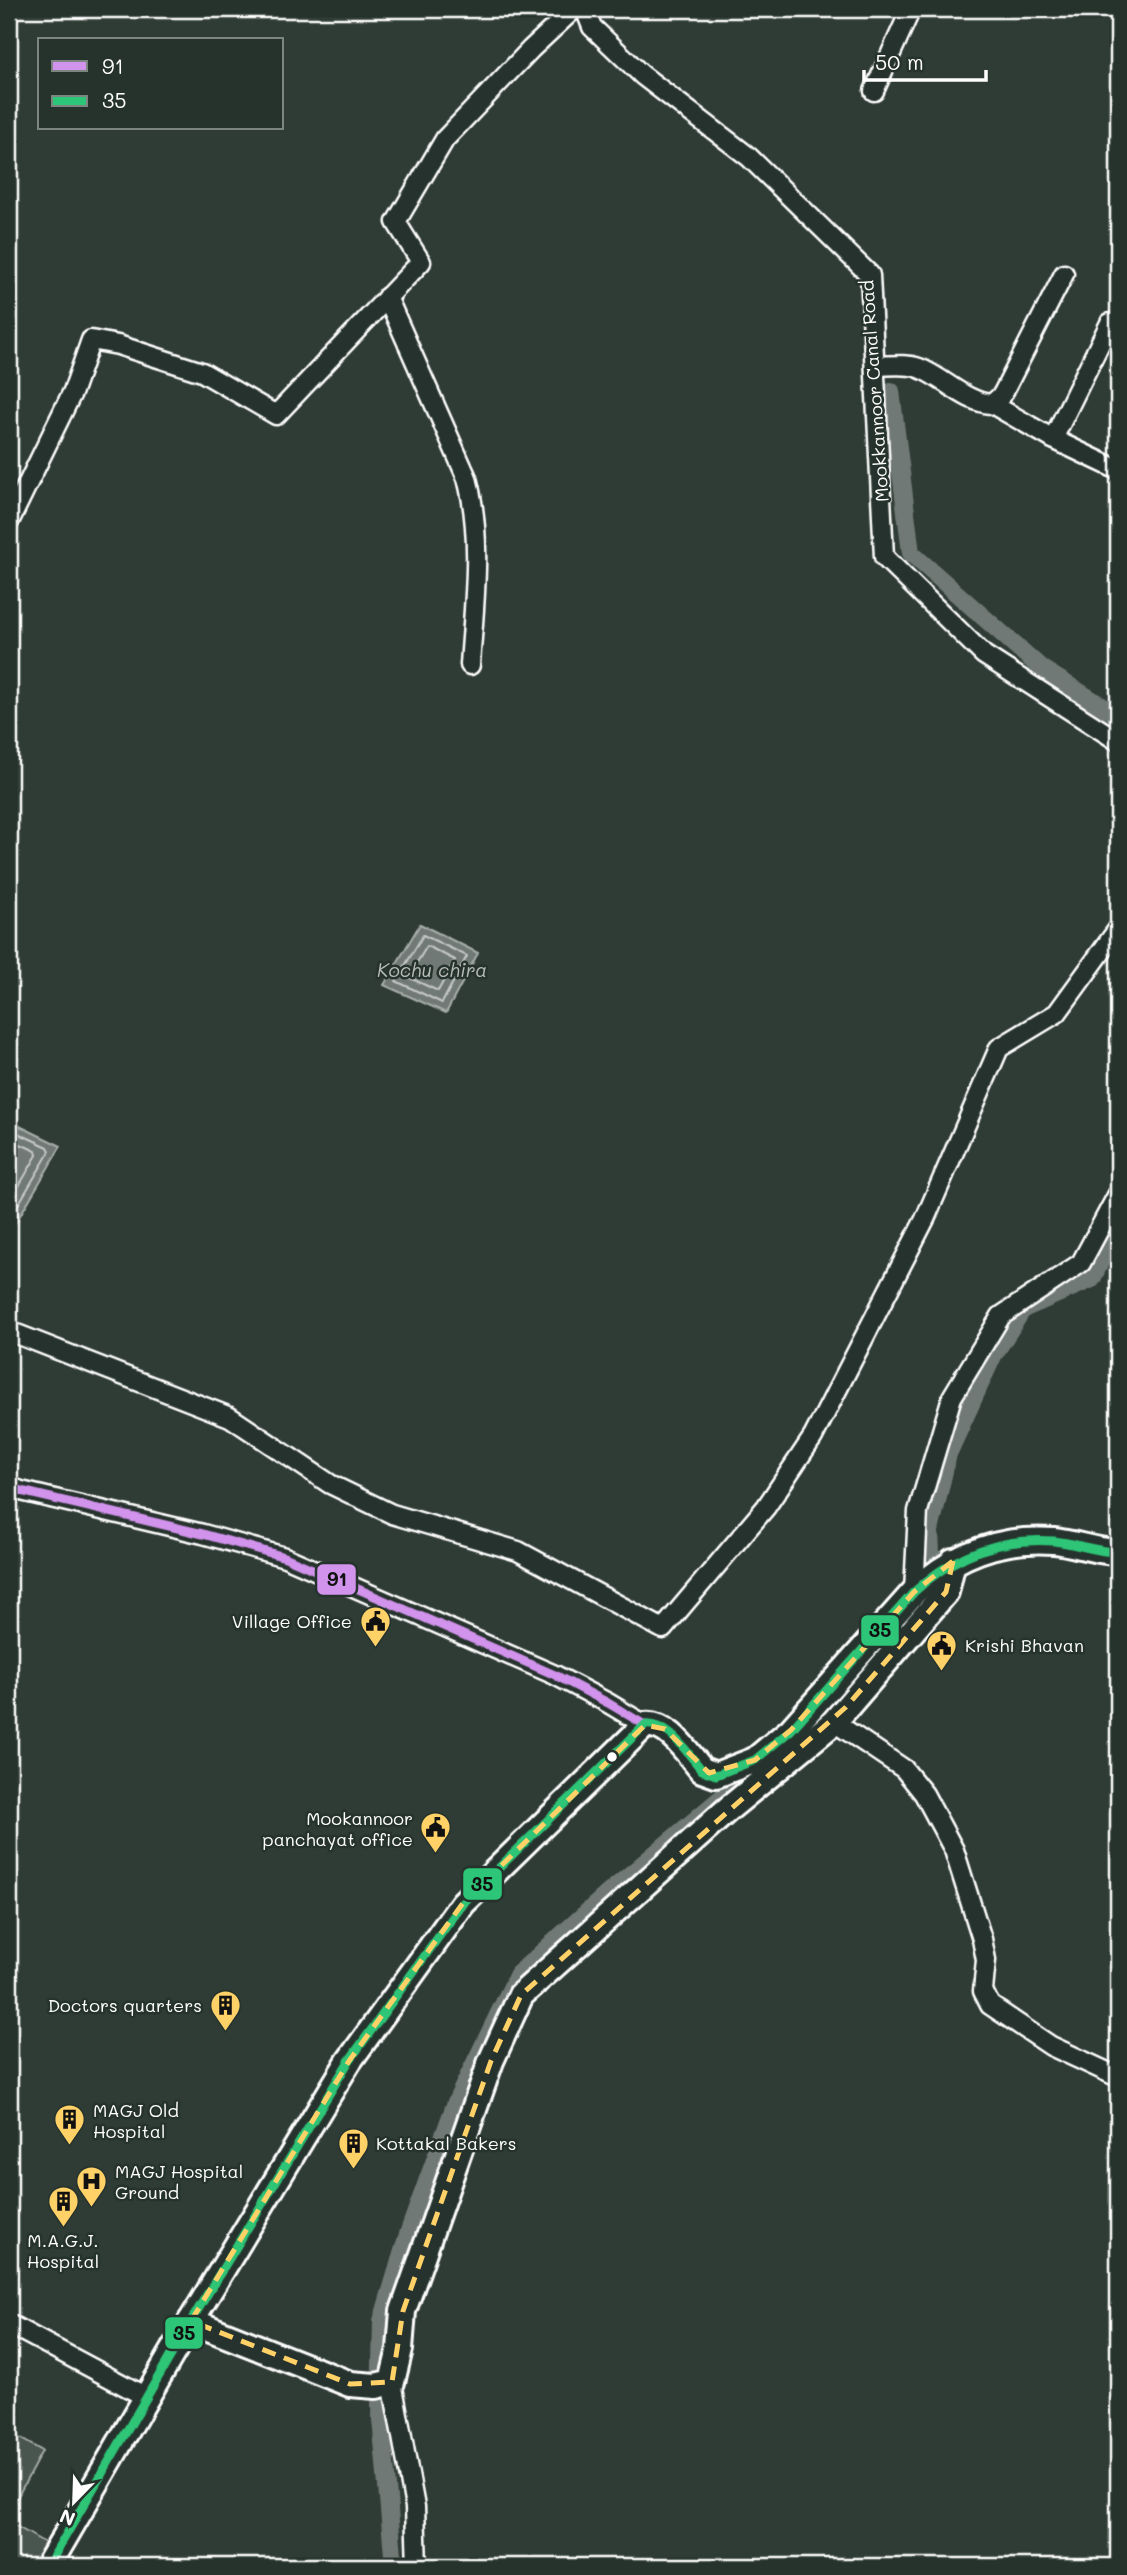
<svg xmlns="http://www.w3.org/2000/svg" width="1127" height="2575" viewBox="0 0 1127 2575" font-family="Mali,sans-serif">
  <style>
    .green { fill: #4a544f; stroke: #a4aaa7; stroke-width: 2 }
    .water { fill: #707975; stroke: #a9afac; stroke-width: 2 }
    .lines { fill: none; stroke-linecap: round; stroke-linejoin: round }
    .shore { stroke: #c6c9c8; stroke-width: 2 }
    .canal { stroke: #707975; stroke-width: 18 }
    .street-casing { stroke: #fff; stroke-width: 23 }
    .secondary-casing { stroke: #fff; stroke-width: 30 }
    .street { stroke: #26332d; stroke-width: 18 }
    .secondary { stroke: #26332d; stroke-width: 24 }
    .bus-1-casing { stroke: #26332d; stroke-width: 14 }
    .bus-2-casing { stroke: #26332d; stroke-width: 14 }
    .bus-1 { stroke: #d193ec; stroke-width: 9 }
    .bus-2 { stroke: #2dc577; stroke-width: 9 }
    .marked { fill: none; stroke: #ffd166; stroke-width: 5; stroke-dasharray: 14 9; stroke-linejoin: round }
    .bus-dot { fill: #fff; stroke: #26332d; stroke-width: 2.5 }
    .labels { text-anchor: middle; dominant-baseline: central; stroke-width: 5; stroke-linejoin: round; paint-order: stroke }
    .street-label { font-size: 18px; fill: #fff; stroke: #26332d }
    .poi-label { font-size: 18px; fill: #fff; stroke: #26332d; text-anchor: start }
    .water-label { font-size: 19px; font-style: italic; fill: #b8bcba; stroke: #26332d }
    .line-badge { stroke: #26332d; stroke-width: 2.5 }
    .pale-badge-label { font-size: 19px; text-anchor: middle; font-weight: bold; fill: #111 }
  </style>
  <rect width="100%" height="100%" fill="#2f3b35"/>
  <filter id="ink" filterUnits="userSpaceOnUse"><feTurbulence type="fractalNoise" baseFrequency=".0143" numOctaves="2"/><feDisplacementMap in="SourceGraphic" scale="14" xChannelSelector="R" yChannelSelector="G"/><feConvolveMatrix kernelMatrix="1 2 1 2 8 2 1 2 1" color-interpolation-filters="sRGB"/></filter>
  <g filter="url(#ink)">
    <!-- green -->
    <g class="green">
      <path d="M9,2432L42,2451L9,2513Z"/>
      <path d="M9,2522L45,2543L31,2566H9Z"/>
    </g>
    <!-- water -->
    <g class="water">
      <path d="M420,924L478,953L446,1013L384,985Z"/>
      <path d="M9,1121L61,1146L12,1229L9,1228Z"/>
    </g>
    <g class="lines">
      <!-- shore -->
      <g class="shore">
        <path d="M423,935L467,956L442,1003L396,981Z"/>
        <path d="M427,946L455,960L438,991L408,977Z"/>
        <path d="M9,1129L48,1147L50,1151L9,1220"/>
        <path d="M9,1139L36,1151L37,1155L9,1203"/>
      </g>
      <!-- canal -->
      <g class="canal">
        <path d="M891,391L911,553L1042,669L1118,716"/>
        <path d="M932,1575L930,1531L948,1454L993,1356L1023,1309L1092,1279L1118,1225"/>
        <path d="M802,1730L832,1706L846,1690"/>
        <path d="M394,2566L380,2407L382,2321L408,2234L456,2102L518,1974L605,1896L765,1761"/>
      </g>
      <defs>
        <g id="street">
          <path d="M585,9L592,27L642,75L749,157L870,275L884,557L984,655L1118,741"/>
          <path d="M874,91L911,9"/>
          <path d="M387,297L467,478C483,538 474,603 470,665"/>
          <path d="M875,366C889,366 906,363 919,368C943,377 966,403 992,404L1002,395L1064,274"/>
          <path d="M992,404L1053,439L1118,470"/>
          <path d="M1053,439L1110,323"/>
          <path d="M9,522L73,391L91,340L118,345L202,372L276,415L421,262L396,222L445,139L531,49L574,9"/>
          <path d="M9,1331L230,1417L330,1484L392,1514L518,1551L663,1629L766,1507L813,1437L925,1219L999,1048L1057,1013L1118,929"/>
          <path d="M9,1486L21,1491L203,1534L285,1557L555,1675L608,1703L645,1725"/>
          <path d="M914,1592L918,1511L952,1397L1001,1316L1081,1263L1118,1194"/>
          <path d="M834,1722L904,1769L924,1794L954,1850L982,1939L986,1960L983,1991L990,2005L1051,2046L1118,2077"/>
          <path d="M9,2324L146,2397"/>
          <path d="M392,2382L415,2507L417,2566"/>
        </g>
        <g id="secondary">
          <path d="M191,2321L350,2384L376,2386L392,2382L400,2349L403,2311L491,2061L521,1995L727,1810L834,1722L946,1592L953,1561"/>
          <path d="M48,2566L191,2321L349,2061L463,1903L645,1725C669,1722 687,1753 702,1770L716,1775L755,1760L791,1730L914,1592C953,1555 1000,1537 1054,1541C1075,1543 1097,1552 1118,1552"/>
        </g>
      </defs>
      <!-- street casing -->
      <use href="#street" class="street-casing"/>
      <!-- secondary casing -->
      <use href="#secondary" class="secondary-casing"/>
      <!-- street -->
      <use href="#street" class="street"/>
      <!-- secondary -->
      <use href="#secondary" class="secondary"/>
      <defs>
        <path id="bus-1" d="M9,1486L21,1491L203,1534L285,1557L555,1675L608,1703L645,1725"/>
        <path id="bus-2" d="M48,2566L191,2321L349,2061L463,1903L645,1725C669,1722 687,1753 702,1770L716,1775L755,1760L791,1730L914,1592C953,1555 1000,1537 1054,1541C1075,1543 1097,1552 1118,1552"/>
      </defs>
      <!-- bus-1 casing -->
      <use href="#bus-1" class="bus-1-casing"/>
      <!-- bus-2 casing -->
      <use href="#bus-2" class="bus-2-casing"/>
      <!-- bus-1 -->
      <use href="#bus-1" class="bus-1"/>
      <!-- bus-2 -->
      <use href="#bus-2" class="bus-2"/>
    </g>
  </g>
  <!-- marked area -->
  <path class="marked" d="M953,1561L946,1592L846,1707L521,1995L491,2061L403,2311L392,2382L350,2384L191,2321L349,2061L463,1903L645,1725L665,1729L709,1773L755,1760L791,1730L914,1592Z"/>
  <!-- icons -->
  <defs>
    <symbol id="civic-pin" viewBox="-11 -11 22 30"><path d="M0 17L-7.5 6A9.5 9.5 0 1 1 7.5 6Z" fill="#ffd166" stroke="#26332d"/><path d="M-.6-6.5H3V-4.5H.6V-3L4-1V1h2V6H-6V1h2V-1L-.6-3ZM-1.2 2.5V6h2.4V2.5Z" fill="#111"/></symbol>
    <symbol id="building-pin" viewBox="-11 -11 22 30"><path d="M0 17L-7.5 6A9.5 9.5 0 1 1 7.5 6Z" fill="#ffd166" stroke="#26332d"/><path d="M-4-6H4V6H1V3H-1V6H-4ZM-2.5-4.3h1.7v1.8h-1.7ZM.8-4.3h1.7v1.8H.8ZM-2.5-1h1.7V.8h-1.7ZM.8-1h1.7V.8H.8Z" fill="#111"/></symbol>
    <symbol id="hospital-pin" viewBox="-11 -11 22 30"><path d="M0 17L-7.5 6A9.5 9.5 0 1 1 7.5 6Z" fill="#ffd166" stroke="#26332d"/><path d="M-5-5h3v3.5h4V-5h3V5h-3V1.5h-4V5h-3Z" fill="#111"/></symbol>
  </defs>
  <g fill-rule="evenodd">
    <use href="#civic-pin" x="358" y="1604" width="35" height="47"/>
    <use href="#civic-pin" x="924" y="1628" width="35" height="47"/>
    <use href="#civic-pin" x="418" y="1810" width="35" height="47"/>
    <use href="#building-pin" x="208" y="1988" width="35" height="47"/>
    <use href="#building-pin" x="52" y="2102" width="35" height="47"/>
    <use href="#building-pin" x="336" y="2126" width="35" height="47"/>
    <use href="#hospital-pin" x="74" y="2164" width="35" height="47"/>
    <use href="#building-pin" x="46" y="2184" width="35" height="47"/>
  </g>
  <!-- markers -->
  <circle class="bus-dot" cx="612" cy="1757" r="6"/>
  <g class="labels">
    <!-- street labels -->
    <g class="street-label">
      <text transform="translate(874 391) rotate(-94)">Mookkannoor Canal Road</text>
    </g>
    <!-- poi labels -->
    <g class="poi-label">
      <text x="352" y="1621" text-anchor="end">Village Office</text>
      <text x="965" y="1645">Krishi Bhavan</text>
      <text x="413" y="1818" text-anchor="end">Mookannoor<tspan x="413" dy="21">panchayat office</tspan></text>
      <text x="202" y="2005" text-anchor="end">Doctors quarters</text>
      <text x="93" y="2110">MAGJ Old<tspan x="93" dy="21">Hospital</tspan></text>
      <text x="376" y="2143">Kottakal Bakers</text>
      <text x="115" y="2171">MAGJ Hospital<tspan x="115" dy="21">Ground</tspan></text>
      <text x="63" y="2240" text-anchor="middle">M.A.G.J.<tspan x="63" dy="21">Hospital</tspan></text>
    </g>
    <!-- water labels -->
    <g class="water-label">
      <text x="432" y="969">Kochu chira</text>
    </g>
  </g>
  <g class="line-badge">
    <rect x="316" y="1563" width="41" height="33" rx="7" fill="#d193ec"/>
    <rect x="860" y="1614" width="40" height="33" rx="7" fill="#2dc577"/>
    <rect x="462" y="1867" width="41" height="34" rx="7" fill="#2dc577"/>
    <rect x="164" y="2316" width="40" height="34" rx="7" fill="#2dc577"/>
  </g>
  <g class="pale-badge-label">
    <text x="337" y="1586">91</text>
    <text x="880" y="1637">35</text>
    <text x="482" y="1891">35</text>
    <text x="184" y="2340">35</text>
  </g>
  <!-- margin -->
  <rect width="1127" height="2575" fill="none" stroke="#26332d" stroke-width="35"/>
  <rect x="18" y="18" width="1092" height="2540" fill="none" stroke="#fff" stroke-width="2.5" filter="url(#ink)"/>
  <!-- legend -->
  <rect x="38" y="38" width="245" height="91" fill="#26332d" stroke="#7d8581" stroke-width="2"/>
  <rect x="52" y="61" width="35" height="10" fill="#d193ec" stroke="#7d8581" stroke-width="2"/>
  <text x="102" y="74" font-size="21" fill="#ffffff">91</text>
  <rect x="52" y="96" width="35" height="10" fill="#2dc577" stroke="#7d8581" stroke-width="2"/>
  <text x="102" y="108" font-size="21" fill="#ffffff">35</text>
  <!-- north arrow -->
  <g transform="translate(74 2502) rotate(203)" stroke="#26332d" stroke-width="5" paint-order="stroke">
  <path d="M0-5L12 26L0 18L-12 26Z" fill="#ffffff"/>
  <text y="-10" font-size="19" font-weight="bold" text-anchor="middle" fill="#ffffff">N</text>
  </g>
  <!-- scale -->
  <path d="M864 70v10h122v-10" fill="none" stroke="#ffffff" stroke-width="3.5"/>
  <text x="875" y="70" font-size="21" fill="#ffffff" stroke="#26332d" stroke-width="5" paint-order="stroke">50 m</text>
</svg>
